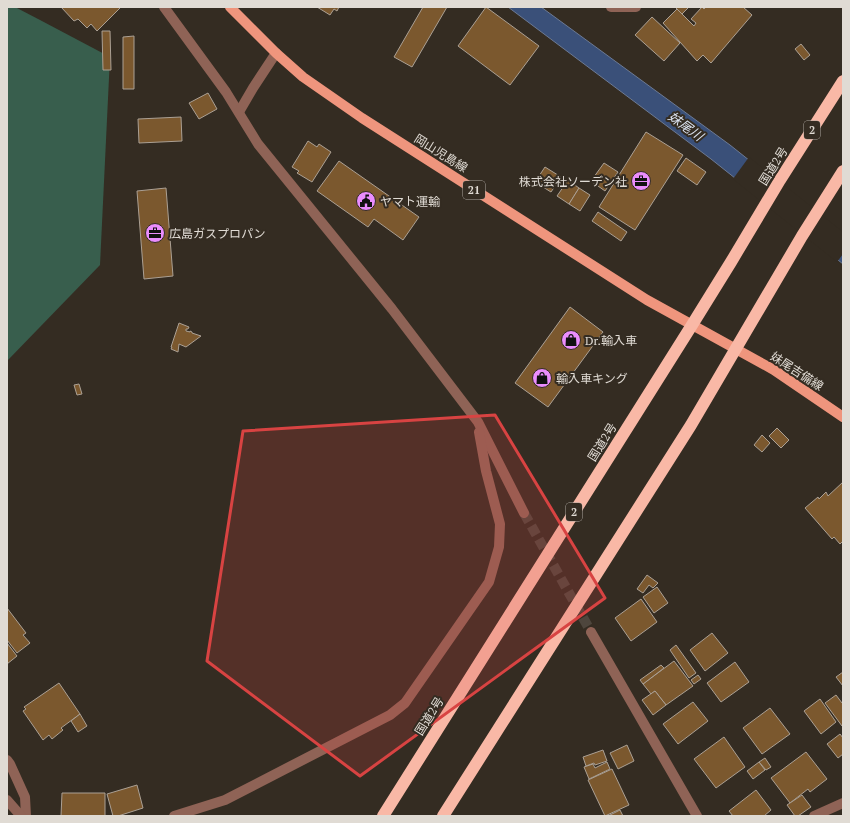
<svg xmlns="http://www.w3.org/2000/svg" width="850" height="823" viewBox="0 0 850 823" font-family="'PT Serif','Noto Sans JP',serif">
  <style>
    .green { fill: #385e4d }
    .water { fill: #3a5079; stroke: #6c7a94 }
    .pier { fill: #342c22 }
    .building { fill: #7b582e; stroke: #aba094 }
    .lines { fill: none; stroke-linecap: round; stroke-linejoin: round }
    .minor-tunnel { stroke: #4e463d; stroke-width: 10; stroke-dasharray: 10 5; stroke-linecap: butt }
    .minor { stroke: #8f6356; stroke-width: 10 }
    .major { stroke: #ef957d; stroke-width: 10 }
    .highway { stroke: #f9b8a6; stroke-width: 12 }
    .marked { fill: #d84342; fill-opacity: 0.2; stroke: #d84342; stroke-width: 3; stroke-linejoin: round }
    .labels { text-anchor: middle; dominant-baseline: central; stroke-width: 4; stroke-linejoin: round; paint-order: stroke }
    .shield { fill: #342c22; stroke: #aca69f; stroke-width: 1 }
    .shield-label { font-size: 11px; font-weight: bold; fill: #e0dbd4 }
    .street-label { font-size: 12px; fill: #e0dbd4; stroke: #342c22 }
    .poi-label { font-size: 12px; fill: #e0dbd4; stroke: #342c22; text-anchor: start }
    .water-label { font-size: 13px; font-style: italic; fill: #dde5f3; stroke: #342c22 }
  </style>
  <rect width="100%" height="100%" fill="#342c22"/>
  <!-- green -->
  <path class="green" d="M7,7H15L40,20L110,57L100,265L7,361Z"/>
  <!-- water -->
  <path class="water" d="M508,7H541L730,145L843,235V264L711,159Z"/>
  <!-- pier -->
  <path class="pier" d="M749,157L843,232V254L837,262L733,179Z"/>
  <!-- building -->
  <g class="building">
    <path d="M61,7H121L97,31L91,24L87,28L78,19L74,21Z"/>
    <path d="M317,7H339L337,11L334,9L330,15Z"/>
    <path d="M423,7H447L412,67L394,57Z"/>
    <path d="M486,7L539,46L510,85L458,46Z"/>
    <path d="M675,7H689L682,14Z"/>
    <path d="M702,7L704,9L706,7H743L752,15L711,63L703,55L697,61L663,23L677,9L694,26L696,23L691,19Z"/>
    <path d="M652,17L680,43L664,61L635,35Z"/>
    <path d="M102,31H110L111,70H103Z"/>
    <path d="M134,36V89H123V37Z"/>
    <path d="M801,44L810,55L804,60L795,49Z"/>
    <path d="M208,93L217,109L199,119L189,103Z"/>
    <path d="M181,117L182,141L139,143L138,119Z"/>
    <path d="M646,132L683,155L635,230L599,207Z"/>
    <path d="M308,141L317,147L319,144L331,152L312,182L297,173L299,171L292,167Z"/>
    <path d="M686,158L706,172L697,185L677,171Z"/>
    <path d="M339,161L419,217L403,240L374,219L368,227L317,191Z"/>
    <path d="M604,163L618,172L605,191L591,181Z"/>
    <path d="M545,167L561,177L551,192L535,182Z"/>
    <path d="M568,180L579,188L569,204L557,196Z"/>
    <path d="M166,188L173,276L144,279L137,191Z"/>
    <path d="M579,188L590,195L580,211L569,204Z"/>
    <path d="M598,212L627,232L621,241L592,221Z"/>
    <path d="M570,307L603,332L548,407L515,383Z"/>
    <path d="M179,323L189,327L188,329H186V331L190,332V331L192,332V333L201,336L186,347L179,344L178,352L171,349L172,347H171Z"/>
    <path d="M79,384L82,394L77,395L74,385Z"/>
    <path d="M777,428L789,440L781,448L769,436Z"/>
    <path d="M762,435L770,443L762,452L754,445Z"/>
    <path d="M843,482V541L840,544L834,537L832,539L805,508L818,497L819,499L826,492L828,496Z"/>
    <path d="M647,575L658,583L653,588L649,585L643,593L637,589Z"/>
    <path d="M657,587L668,603L654,613L643,597Z"/>
    <path d="M641,599L657,622L631,641L615,618Z"/>
    <path d="M7,608L26,633L23,635L30,643L17,653L7,640Z"/>
    <path d="M712,633L728,653L705,671L690,650Z"/>
    <path d="M7,643L17,656L7,664Z"/>
    <path d="M676,645L696,673L689,678L670,650Z"/>
    <path d="M674,661L693,686L666,705L655,691L651,694L643,684Z"/>
    <path d="M735,662L749,682L721,702L707,683Z"/>
    <path d="M661,665L664,668L643,684L640,680Z"/>
    <path d="M843,672V686L836,677Z"/>
    <path d="M698,675L701,679L694,684L691,680Z"/>
    <path d="M59,683L80,714L61,728L63,730L52,739L49,735L43,740L23,711L26,709L24,707Z"/>
    <path d="M655,691L666,705L653,715L642,700Z"/>
    <path d="M836,695L842,703L843,702V725L842,726L825,703Z"/>
    <path d="M820,699L836,722L821,734L804,711Z"/>
    <path d="M693,702L708,721L678,744L663,724Z"/>
    <path d="M770,708L790,734L762,754L743,728Z"/>
    <path d="M80,714L87,726L78,732L71,721Z"/>
    <path d="M840,734L843,738V754L838,758L827,744Z"/>
    <path d="M724,737L745,767L716,788L694,759Z"/>
    <path d="M627,745L634,761L618,769L610,753Z"/>
    <path d="M603,750L607,761L595,765L594,763L586,766L583,757Z"/>
    <path d="M806,752L827,779L810,792L808,789L790,803L771,778Z"/>
    <path d="M765,758L771,767L766,770L759,762Z"/>
    <path d="M607,762L610,769L589,779L584,767L593,764L595,768Z"/>
    <path d="M759,762L765,770L753,779L747,771Z"/>
    <path d="M612,769L629,805L605,816L588,780Z"/>
    <path d="M137,785L143,808L118,816H113L107,794Z"/>
    <path d="M756,790L771,810L764,816H733L729,811Z"/>
    <path d="M62,793H105V816H61Z"/>
    <path d="M802,795L811,807L798,816H795L787,805Z"/>
    <path d="M620,810L623,816H608Z"/>
  </g>
  <g class="lines">
    <!-- minor-tunnel -->
    <path class="minor-tunnel" d="M524,513L591,632"/>
    <!-- minor -->
    <g class="minor">
      <path d="M164,7L226,92L258,144L392,309L478,422L524,513"/>
      <path d="M611,7H636"/>
      <path d="M239,112L253,88L276,53"/>
      <path d="M591,632L697,816"/>
      <path d="M7,760L10,764L25,797L26,816"/>
      <path d="M7,800L21,816"/>
      <path d="M174,816L225,800L390,715L405,703L489,582L499,547L500,524L486,471L479,432"/>
      <path d="M814,816L843,803"/>
    </g>
    <!-- major -->
    <path class="major" d="M230,7L276,53L303,77L362,118L647,300L774,370L843,417"/>
    <!-- highway -->
    <g class="highway">
      <path d="M383,816L692,325L731,262L780,180L843,81"/>
      <path d="M443,816L691,425L802,236L843,171"/>
    </g>
  </g>
  <!-- marked area -->
  <path class="marked" d="M495,415L605,598L360,776L207,661L243,431Z"/>
  <!-- icons -->
  <defs>
    <symbol id="office-disc" viewBox="-11 -11 22 22"><circle r="9.5" fill="#ea8dfd" stroke="#342c22"/><path d="M-6-3h4V-5.5h4V-3h4V5H-6ZM-1-4.5V-3h2v-1.5ZM-6 0V1H6V0Z" fill="#111"/></symbol>
    <symbol id="civic-disc" viewBox="-11 -11 22 22"><circle r="9.5" fill="#ea8dfd" stroke="#342c22"/><path d="M-.6-6.5H3V-4.5H.6V-3L4-1V1h2V6H-6V1h2V-1L-.6-3ZM-1.2 2.5V6h2.4V2.5Z" fill="#111"/></symbol>
    <symbol id="shop-disc" viewBox="-11 -11 22 22"><circle r="9.5" fill="#ea8dfd" stroke="#342c22"/><path d="M-5-2.5h2.3a2.7 3.5 0 0 1 5.4 0H5L5.5 6h-11ZM-1.5-2.5h3a1.5 2.3 0 0 0-3 0Z" fill="#111"/></symbol>
  </defs>
  <g fill-rule="evenodd">
    <use href="#office-disc" x="630" y="170" width="22" height="22"/>
    <use href="#civic-disc" x="355" y="190" width="22" height="22"/>
    <use href="#office-disc" x="144" y="222" width="22" height="22"/>
    <use href="#shop-disc" x="560" y="329" width="22" height="22"/>
    <use href="#shop-disc" x="531" y="367" width="22" height="22"/>
  </g>
  <g class="labels">
    <!-- shield labels -->
    <g class="shield">
      <rect x="804" y="121" width="16" height="18" rx="3"/>
      <rect x="463" y="181" width="22" height="18" rx="3"/>
      <rect x="566" y="503" width="16" height="18" rx="3"/>
    </g>
    <g class="shield-label">
      <text x="812" y="130">2</text>
      <text x="474" y="190">21</text>
      <text x="574" y="512">2</text>
    </g>
    <!-- street labels -->
    <g class="street-label">
      <text transform="translate(441 153) rotate(32)">岡山児島線</text>
      <text transform="translate(773 166) rotate(-58)">国道2号</text>
      <text transform="translate(797 371) rotate(33)">妹尾吉備線</text>
      <text transform="translate(602 442) rotate(-58)">国道2号</text>
      <text transform="translate(429 716) rotate(-58)">国道2号</text>
    </g>
    <!-- poi labels -->
    <g class="poi-label">
      <text x="627" y="181" text-anchor="end">株式会社ソーデン社</text>
      <text x="380" y="201">ヤマト運輸</text>
      <text x="169" y="233">広島ガスプロパン</text>
      <text x="585" y="340">Dr.輸入車</text>
      <text x="556" y="378">輸入車キング</text>
    </g>
    <!-- water labels -->
    <g class="water-label">
      <text transform="translate(686 126) rotate(36)">妹尾川</text>
    </g>
  </g>
  <!-- border -->
  <rect width="850" height="823" fill="none" stroke="#e0dbd4" stroke-width="16"/>
</svg>
